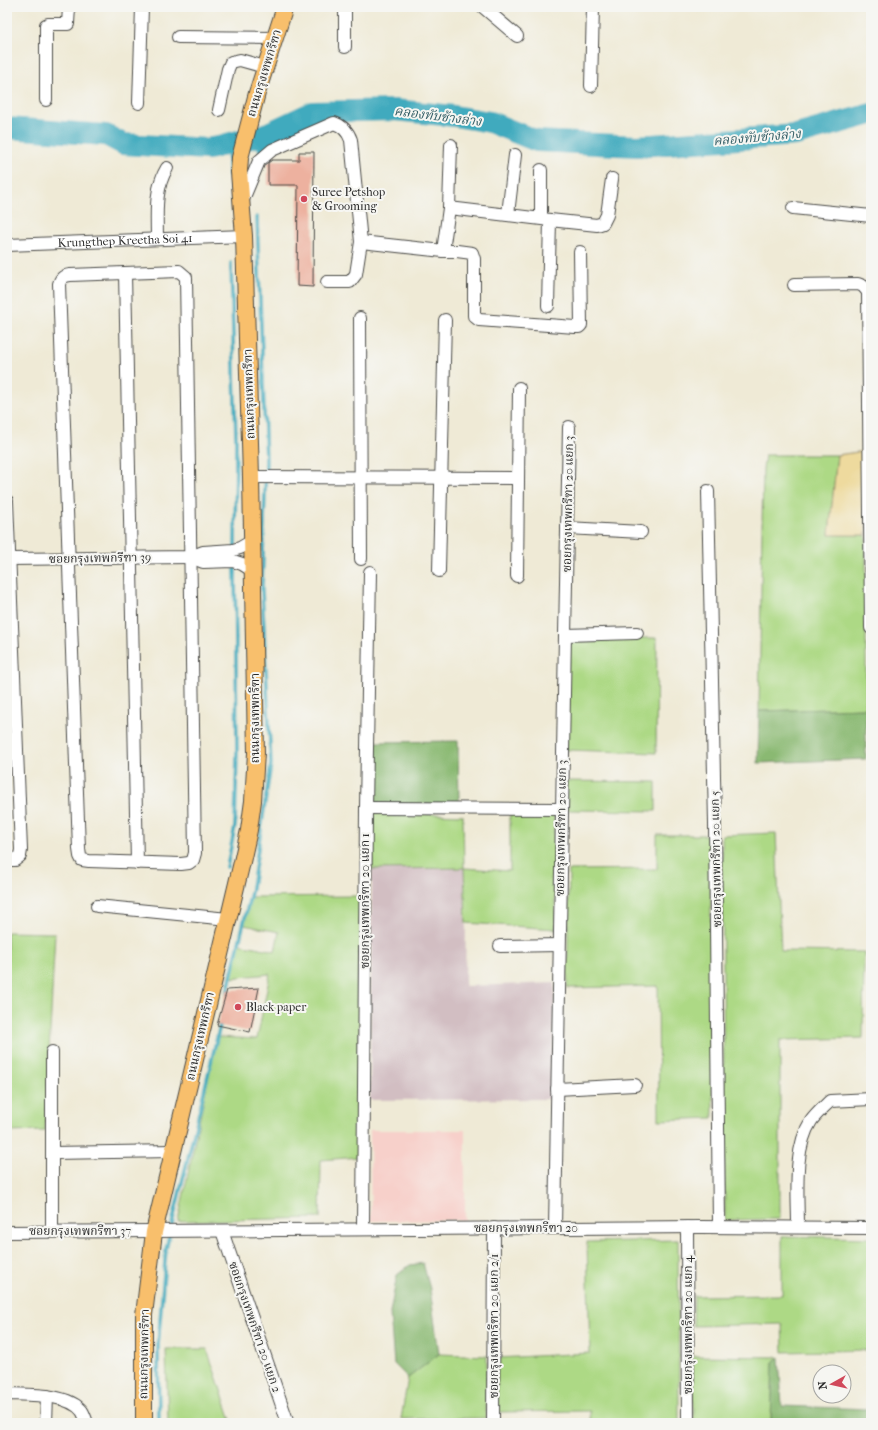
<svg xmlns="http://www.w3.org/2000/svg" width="878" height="1430" viewBox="0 0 878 1430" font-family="'IM FELL French Canon','Noto Serif Thai',serif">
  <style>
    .built { fill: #f7d0ca }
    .industrial { fill: #d2bec2 }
    .green { fill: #add985; stroke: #6c8258 }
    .forest { fill: #8ab972; stroke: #5a724e }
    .sand { fill: #eeda9e; stroke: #8c8264 }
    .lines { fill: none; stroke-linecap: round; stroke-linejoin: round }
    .stream { stroke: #3faabe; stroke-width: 3.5 }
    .canal { stroke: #3faabe; stroke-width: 13 }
    .river { stroke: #3faabe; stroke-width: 22 }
    .building { fill: #edb19f }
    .minor-casing { stroke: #484845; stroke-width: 14 }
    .major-casing { stroke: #484845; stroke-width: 18 }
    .minor { stroke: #fff; stroke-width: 12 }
    .major { stroke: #f8bf6c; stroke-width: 16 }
    .poi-dot { fill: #d1495b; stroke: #f6f6f2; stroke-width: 1.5 }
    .labels { text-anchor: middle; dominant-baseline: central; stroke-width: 4; stroke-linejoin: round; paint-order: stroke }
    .street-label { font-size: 12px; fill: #2b2b2b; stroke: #f6f6f2 }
    .poi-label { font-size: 12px; fill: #2b2b2b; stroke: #f6f6f2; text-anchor: start }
    .water-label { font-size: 13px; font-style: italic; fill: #335e66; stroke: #f6f6f2 }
  </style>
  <rect width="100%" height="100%" fill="#f6f6f2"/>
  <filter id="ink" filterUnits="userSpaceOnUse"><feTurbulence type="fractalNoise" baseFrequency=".025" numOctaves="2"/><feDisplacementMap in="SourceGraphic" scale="8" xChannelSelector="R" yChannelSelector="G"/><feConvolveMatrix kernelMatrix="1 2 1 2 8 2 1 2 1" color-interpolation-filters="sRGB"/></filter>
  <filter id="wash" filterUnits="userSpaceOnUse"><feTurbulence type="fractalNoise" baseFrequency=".012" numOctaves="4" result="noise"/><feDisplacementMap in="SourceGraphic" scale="16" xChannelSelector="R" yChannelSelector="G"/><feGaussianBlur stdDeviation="0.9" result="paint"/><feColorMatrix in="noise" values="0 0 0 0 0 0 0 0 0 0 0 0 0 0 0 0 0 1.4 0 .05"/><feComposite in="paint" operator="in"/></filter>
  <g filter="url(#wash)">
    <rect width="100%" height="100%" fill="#efead6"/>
    <!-- built -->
    <path class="built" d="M370,1130H465V1220L371,1221Z"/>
    <!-- industrial -->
    <path class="industrial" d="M464,868L466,923L465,986L555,983L552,1099L370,1100L372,869Z"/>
    <!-- green -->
    <g class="green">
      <path d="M765,455H837L829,535H866V708L759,711L763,469Z"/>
      <path d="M568,638H657L656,753L566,750Z"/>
      <path d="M566,781L656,782V811L565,810Z"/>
      <path d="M373,812L463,815L464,868L510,871V813L554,814V872L556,929L466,923L464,868L372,869Z"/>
      <path d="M776,833L781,951L864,952L863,1038L780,1040V1219L725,1220L722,835Z"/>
      <path d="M657,835H710L713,1118L659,1120L658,986L567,988L569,870L657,869Z"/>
      <path d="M360,896L359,1157L321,1160L320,1218L178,1221L217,1037L257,1039L270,974L229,978L239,944L275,951L279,932L244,925L251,897Z"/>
      <path d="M7,932L55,933L45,1131L7,1132Z"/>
      <path d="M782,1236L870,1238L871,1350L783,1352L782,1324L693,1326L694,1296L782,1295Z"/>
      <path d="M678,1240L679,1423H591L590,1411L496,1412L498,1358L590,1353L587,1242Z"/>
      <path d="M166,1349H207L232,1423H168Z"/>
      <path d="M439,1354L487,1356L486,1418L401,1419L408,1378Z"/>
      <path d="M693,1356L779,1357L773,1362L771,1423H694Z"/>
    </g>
    <!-- forest -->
    <g class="forest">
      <path d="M866,708V759L758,763L759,711Z"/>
      <path d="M458,741L459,804H375V742Z"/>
      <path d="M423,1263L430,1289L439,1354L408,1378L394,1364L390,1313L397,1275L410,1265Z"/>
      <path d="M779,1357L782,1406L871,1409V1423H771L773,1362Z"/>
    </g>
    <!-- sand -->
    <path class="sand" d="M865,451L866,535H829L837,455Z"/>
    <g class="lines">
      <!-- stream -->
      <g class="stream">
        <path d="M228,144L229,175"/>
        <path d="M231,263L236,440L235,548"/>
        <path d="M227,867L235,826L237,754L235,564"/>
        <path d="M227,994L252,888L271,764L262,590L266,461L257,217"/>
        <path d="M159,1423L158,1345L166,1249L221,1021"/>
      </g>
      <!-- canal -->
      <path class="canal" d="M264,148L266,134"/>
      <!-- river -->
      <path class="river" d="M7,128L106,135L123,144L208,149L266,134L313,112L394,110L454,116L490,122L537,141L637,146L796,135L871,114"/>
    </g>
    <g id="blocks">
      <!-- building -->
      <g class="building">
        <path d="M299,152H314L313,287L297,286L298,185H268V163L272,160H299Z"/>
        <path d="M259,988L250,1032L217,1025L227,990Z"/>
      </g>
    </g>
  </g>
  <g filter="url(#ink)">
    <use href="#blocks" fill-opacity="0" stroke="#484845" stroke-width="1"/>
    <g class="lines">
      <defs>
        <g id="minor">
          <path d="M483,7L517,36"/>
          <path d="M178,37L275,38"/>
          <path d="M345,47V7"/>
          <path d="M591,86L593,7"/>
          <path d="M46,100V25L48,24H68L69,7"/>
          <path d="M139,103L142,7"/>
          <path d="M219,110L228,69L231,62L240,60L265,67"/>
          <path d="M242,202L259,161L272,150L334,123C343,126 348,131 351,140L361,242L356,274L350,282H327"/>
          <path d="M449,208L451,145"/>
          <path d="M793,208L871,216"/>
          <path d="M508,214L515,155"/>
          <path d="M541,218V170"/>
          <path d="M550,220L597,225L603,223L607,215L612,179"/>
          <path d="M157,239C157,216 154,189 167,168"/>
          <path d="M361,242L443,251L449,208L550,220L548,306"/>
          <path id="s1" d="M7,245L244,236"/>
          <path d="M443,251H457L472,253L474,259V316L479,320L575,327H579L581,325L580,252"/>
          <path d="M179,271L186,277L195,853L193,860L189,863L181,864L89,861L82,860L80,856L79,849L59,284C61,278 63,276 70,275Z"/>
          <path d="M125,273L137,863"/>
          <path d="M794,285L858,284L863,286L868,292L871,628"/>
          <path d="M360,318L361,559"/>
          <path d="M251,477L518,478"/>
          <path d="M708,491L715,824L719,1227"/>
          <path d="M7,501L21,850L20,856L15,860H7"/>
          <path d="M567,528L641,532"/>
          <path d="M190,557L203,562L233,561L242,564L253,571"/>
          <path d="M9,559L190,557L203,552L233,550L240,548L252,541"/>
          <path d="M439,571L445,320"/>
          <path d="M517,576L519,388"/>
          <path d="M565,635L637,633"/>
          <path d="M366,808L562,809"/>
          <path d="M97,906L228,919"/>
          <path d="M500,946L559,945"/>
          <path d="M557,1089L635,1085"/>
          <path d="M52,1153L173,1151"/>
          <path d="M687,1227L688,1423"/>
          <path d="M798,1227C798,1195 793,1149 811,1121C816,1114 824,1107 830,1101L871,1099"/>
          <path d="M555,1228L565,635L569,427"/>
          <path d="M363,1229L366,808L370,572"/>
          <path d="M52,1231V1052"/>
          <path d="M222,1231L288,1423"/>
          <path d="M7,1232L700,1227L871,1228"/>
          <path d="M7,1394C28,1395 68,1393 82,1411C84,1414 86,1420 87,1423"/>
          <path d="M46,1423L47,1396"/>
          <path d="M493,1423L494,1228"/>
        </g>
        <path id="major" d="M144,1423V1315L154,1232L242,862L249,830L253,801L256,753L251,477L244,236L239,172L240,158L257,93L285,7"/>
      </defs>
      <!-- minor casing -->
      <use href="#minor" class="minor-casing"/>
      <!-- major casing -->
      <use href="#major" class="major-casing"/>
      <!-- minor -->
      <use href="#minor" class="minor"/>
      <!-- major -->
      <use href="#major" class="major"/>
    </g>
  </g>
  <!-- markers -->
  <g class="poi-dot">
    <circle cx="304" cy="199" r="4"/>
    <circle cx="238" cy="1007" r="4"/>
  </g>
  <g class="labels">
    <!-- street labels -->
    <g class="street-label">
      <text transform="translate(264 73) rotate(-73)">ถนนกรุงเทพกรีฑา</text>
      <text stroke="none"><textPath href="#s1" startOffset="118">Krungthep Kreetha Soi 41</textPath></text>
      <text transform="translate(249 394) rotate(-92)">ถนนกรุงเทพกรีฑา</text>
      <text transform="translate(568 504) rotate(-89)">ซอยกรุงเทพกรีฑา 20 แยก 3</text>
      <text transform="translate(100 558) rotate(-1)">ซอยกรุงเทพกรีฑา 39</text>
      <text transform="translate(255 718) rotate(-90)">ถนนกรุงเทพกรีฑา</text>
      <text transform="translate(561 828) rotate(-89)">ซอยกรุงเทพกรีฑา 20 แยก 3</text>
      <text transform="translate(716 859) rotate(-91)">ซอยกรุงเทพกรีฑา 20 แยก 5</text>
      <text transform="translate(365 901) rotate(-90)">ซอยกรุงเทพกรีฑา 20 แยก 1</text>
      <text transform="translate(200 1036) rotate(-77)">ถนนกรุงเทพกรีฑา</text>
      <text x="526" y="1228">ซอยกรุงเทพกรีฑา 20</text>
      <text x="80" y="1231">ซอยกรุงเทพกรีฑา 37</text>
      <text transform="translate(688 1325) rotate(-90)">ซอยกรุงเทพกรีฑา 20 แยก 4</text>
      <text transform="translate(494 1326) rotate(-90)">ซอยกรุงเทพกรีฑา 20 แยก 2/1</text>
      <text transform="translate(255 1327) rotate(71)">ซอยกรุงเทพกรีฑา 20 แยก 2</text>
      <text transform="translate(144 1354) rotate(-89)">ถนนกรุงเทพกรีฑา</text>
    </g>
    <!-- poi labels -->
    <g class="poi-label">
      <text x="312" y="192">Suree Petshop<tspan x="312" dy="14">&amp; Grooming</tspan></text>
      <text x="246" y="1007">Black paper</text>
    </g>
    <!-- water labels -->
    <g class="water-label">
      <text transform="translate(438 116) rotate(7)">คลองทับช้างล่าง</text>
      <text transform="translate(757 137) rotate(-5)">คลองทับช้างล่าง</text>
    </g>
  </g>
  <!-- margin -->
  <rect width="878" height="1430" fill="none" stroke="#f6f6f2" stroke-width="24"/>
  <!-- north arrow -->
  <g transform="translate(832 1384) rotate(262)"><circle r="19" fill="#f6f6f2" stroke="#a5a5a2"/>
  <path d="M0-3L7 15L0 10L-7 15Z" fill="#d1495b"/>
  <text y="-6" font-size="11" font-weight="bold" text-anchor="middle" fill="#2b2b2b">N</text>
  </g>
</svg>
